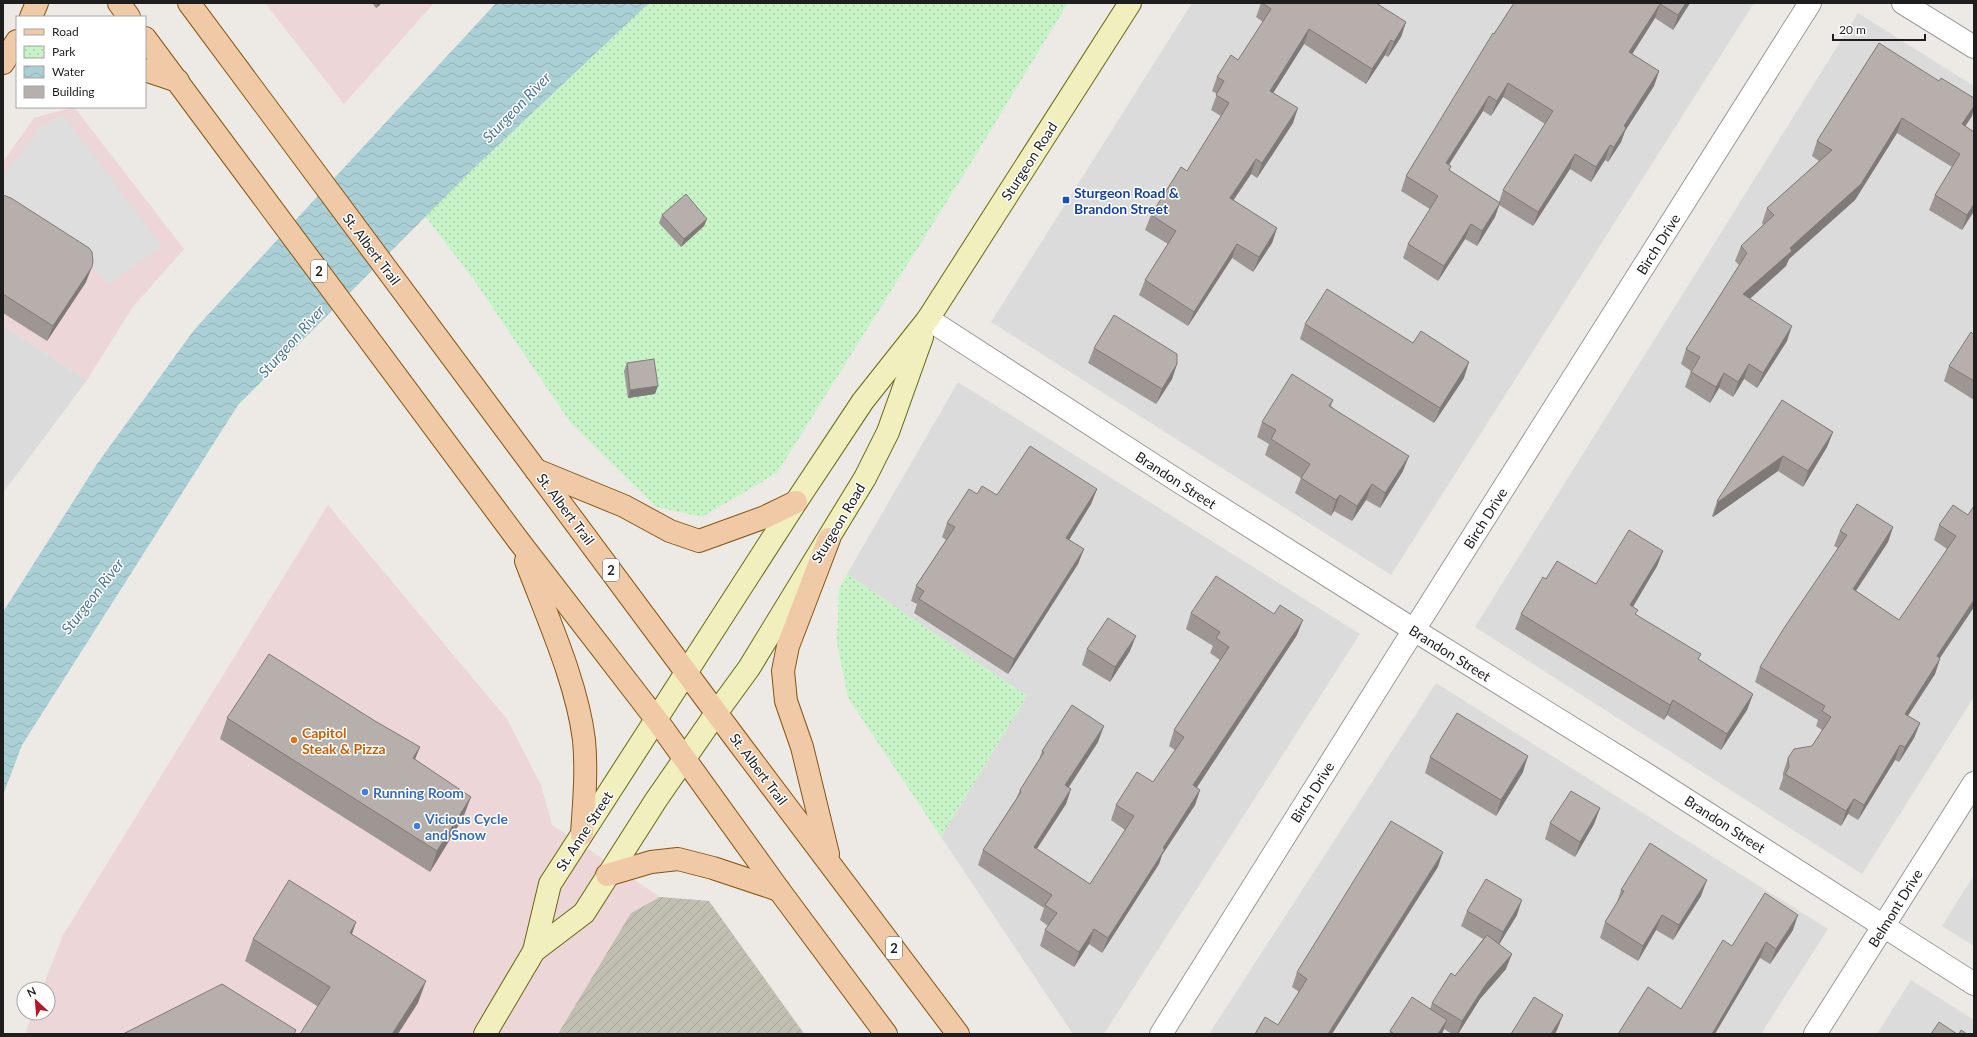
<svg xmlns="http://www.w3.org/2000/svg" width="1977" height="1037" viewBox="0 0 1977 1037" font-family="Lato,sans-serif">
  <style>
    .residential { fill: #dcdbdb }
    .commercial { fill: #ecd6d7 }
    .construction { fill: url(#construction-furrows) }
    .park { fill: url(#park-dots) }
    .parking { fill: #dedede }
    .water { fill: url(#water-waves) }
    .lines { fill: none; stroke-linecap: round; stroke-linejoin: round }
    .street-casing { stroke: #9b9b9b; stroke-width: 24 }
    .secondary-casing { stroke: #666812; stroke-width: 24 }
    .primary-casing { stroke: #865512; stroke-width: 24 }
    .street { stroke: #fff; stroke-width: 22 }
    .secondary { stroke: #f2efbf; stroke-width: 22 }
    .primary { stroke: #f0caa7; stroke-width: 22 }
    .wall { fill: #9d9693; fill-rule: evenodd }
    .shaded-wall { fill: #7f7a78 }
    .building { fill: #b6afab; stroke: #7f7a78 }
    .transit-dot { fill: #1a4fb4; stroke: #fff; stroke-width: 1.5 }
    .food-dot { fill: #e8710a; stroke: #fff; stroke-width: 1.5 }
    .shop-dot { fill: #3f7fe0; stroke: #fff; stroke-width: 1.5 }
    .labels { text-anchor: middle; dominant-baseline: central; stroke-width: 3; stroke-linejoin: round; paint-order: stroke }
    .shield { fill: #fff; stroke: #626262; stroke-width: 1 }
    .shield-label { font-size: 13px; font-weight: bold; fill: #1e1e1e }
    .street-label { font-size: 14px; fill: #1e1e1e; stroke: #fff }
    .transit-label { font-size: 14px; font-weight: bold; fill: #164399; stroke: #fff; text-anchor: start }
    .food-label { font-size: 14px; font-weight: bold; fill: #c56008; stroke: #fff; text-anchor: start }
    .shop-label { font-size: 14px; font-weight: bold; fill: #366cbe; stroke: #fff; text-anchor: start }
    .water-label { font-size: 15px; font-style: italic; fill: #4f7894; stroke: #fff }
  </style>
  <defs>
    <pattern id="construction-furrows" width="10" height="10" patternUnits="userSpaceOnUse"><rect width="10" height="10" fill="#c1bfb1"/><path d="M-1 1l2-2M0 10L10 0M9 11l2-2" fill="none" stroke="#a5a498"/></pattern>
    <pattern id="park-dots" width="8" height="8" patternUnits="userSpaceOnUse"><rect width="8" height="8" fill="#c7f3c7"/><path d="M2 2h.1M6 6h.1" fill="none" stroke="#aad0aa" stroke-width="1.8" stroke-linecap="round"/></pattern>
    <pattern id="water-waves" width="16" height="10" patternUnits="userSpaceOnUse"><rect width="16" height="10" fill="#aad0d6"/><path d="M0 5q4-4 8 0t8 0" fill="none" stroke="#92b2b7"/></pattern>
  </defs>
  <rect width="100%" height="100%" fill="#edeae5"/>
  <!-- residential -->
  <g class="residential">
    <path d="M1192,3H1754L1391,575L991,322Z"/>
    <path d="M1858,13L1974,86V697L1862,874L1475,627Z"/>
    <path d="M3,325L87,380L3,493Z"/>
    <path d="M958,382L1360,634L1104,1034H1073L941,837L1027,696L847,574Z"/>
    <path d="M1436,683L1828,929L1761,1034H1209Z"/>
    <path d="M1974,875V946L1942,926Z"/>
    <path d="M1911,980L1974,1020V1034H1877Z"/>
  </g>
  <!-- commercial -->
  <g class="commercial">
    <path d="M265,3H434L344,104Z"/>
    <path d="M74,107L184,249L132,308L87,380L3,325V162L34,118Z"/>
    <path d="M328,505L507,719L541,785L552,825L660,897L709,901L805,1034H25L33,1013H48V989H42L63,935Z"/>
  </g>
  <!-- construction -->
  <path class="construction" d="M660,897L709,901L804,1034H558L631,913Z"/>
  <!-- park -->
  <g class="park">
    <path d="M649,3H1068L969,166L777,473L702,517L656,507L570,422L474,280L425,216L473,169Z"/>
    <path d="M847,574L1027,696L941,837L848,698L837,643L839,590Z"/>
  </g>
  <!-- parking -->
  <path class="parking" d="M63,114L162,246L109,285L56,232L3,199V179L10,167L39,128Z"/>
  <!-- water -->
  <path class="water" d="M496,3H649L473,169L238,405L22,745L3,795V612L97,464L194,330Z"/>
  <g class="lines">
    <defs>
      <g id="street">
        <path d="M1903,3L1974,47"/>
        <path d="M928,319L1175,479L1414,630L1646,774L1974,984"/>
        <path d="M1161,1034L1400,652L1810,3"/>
        <path d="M1815,1034L1974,783"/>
      </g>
      <g id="secondary">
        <path d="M534,951L584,913L656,800L717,712L749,668L865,478L888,432L922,337"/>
        <path d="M485,1034L534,951L550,884L796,502L863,401L928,319L1130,3"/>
      </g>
      <g id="primary">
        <path d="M119,3L129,17"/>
        <path d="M189,3L735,738L958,1034"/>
        <path d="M31,17L37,3"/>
        <path d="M145,38L518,540L656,719L779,890L886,1034"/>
        <path d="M3,63L17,41"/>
        <path d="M145,70L178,81"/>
        <path d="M536,470L624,506L670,531L699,541L765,517L796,502"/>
        <path d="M526,561C547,617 577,682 584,740C587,772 584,803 582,834"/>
        <path d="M828,854L802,747L786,701L783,671L788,646L829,539"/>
        <path d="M607,875L651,862L678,859L713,868L779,890"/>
      </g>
    </defs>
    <!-- street casing -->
    <use href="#street" class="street-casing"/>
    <!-- secondary casing -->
    <use href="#secondary" class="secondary-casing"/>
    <!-- primary casing -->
    <use href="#primary" class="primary-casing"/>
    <!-- street -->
    <use href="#street" class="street"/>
    <!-- secondary -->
    <use href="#secondary" class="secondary"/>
    <!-- primary -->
    <use href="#primary" class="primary"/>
  </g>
  <!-- wall -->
  <g class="wall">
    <path d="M372,3H382L376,8Z"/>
    <path d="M1261,3H1376L1406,22L1401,37L1388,57L1385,55L1366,84L1304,44L1273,93L1293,123L1257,178L1251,174L1233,200L1277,228L1272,243L1253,272L1232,258L1188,326L1139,295L1145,280L1168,244L1145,230L1151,215L1187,171L1221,116L1211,110L1217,94L1212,91L1217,77L1238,60L1263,22L1256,17Z"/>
    <path d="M1514,3H1690L1673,30L1655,18L1632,54L1659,71L1654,86L1625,131L1621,142L1608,162L1605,160L1591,182L1570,169L1533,226L1499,205L1495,217L1477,246L1465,239L1438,281L1403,258L1408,244L1430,209L1401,191L1406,176L1494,34ZM1503,97L1545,124L1503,190L1499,202L1449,170L1451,166L1449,165L1483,111L1491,116Z"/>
    <path d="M1879,43L1972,116L1965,126L1974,132V211L1962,230L1929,210L1935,195L1952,167L1897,133L1855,200L1789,259L1786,266L1750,299L1787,341L1757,388L1744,379L1733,397L1719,388L1710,403L1685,387L1691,371L1681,364L1686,349L1739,265L1735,261L1741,246L1763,225L1762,223L1767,208L1819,161L1812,156L1817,141Z"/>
    <path d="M3,195L86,282L47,341L3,313Z"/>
    <path d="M662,215L707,219L704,226L681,247L659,223Z"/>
    <path d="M1305,324L1464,378L1434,423L1300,339Z"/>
    <path d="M1974,335V400L1944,381L1949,366Z"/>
    <path d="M1094,348L1177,364L1172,379L1156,404L1088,363Z"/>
    <path d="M627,363L655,394L628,398L624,371Z"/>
    <path d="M1333,400L1331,406L1403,471L1380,508L1366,500L1352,521L1334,511L1331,516L1295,493L1301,478L1265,455L1269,444L1257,437L1262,422Z"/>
    <path d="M1782,400L1833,432L1827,447L1803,487L1778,471L1713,517L1712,516L1717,501Z"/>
    <path d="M1097,489L1091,504L1069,540L1084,549L1078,564L1008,674L914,613L917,604L911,601L916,586L946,540L942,537L947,523L997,495Z"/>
    <path d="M1974,506V607L1940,658L1935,674L1908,716L1920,723L1914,738L1899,762L1895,760L1858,820L1848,814L1841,826L1779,789L1783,778V773L1788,758L1812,746L1822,730L1816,726L1818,720L1755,682L1760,667L1838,548L1834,546L1840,531L1893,527L1888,542L1856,591L1899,620L1947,549L1934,540L1939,525L1968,515Z"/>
    <path d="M1663,551L1657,566L1633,607L1636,615L1699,660L1753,694L1747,710L1721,750L1667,715L1664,720L1515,629L1521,614L1546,579L1596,584Z"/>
    <path d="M1191,613L1297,635L1196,787L1200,790L1195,805L1162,855L1159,864L1102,953L1089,944L1074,967L1040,946L1045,930L1048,926L1040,920L1044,908L978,865L983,850L1016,799L1020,790L1039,760L1042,751L1098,742L1068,787L1071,789L1066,804L1037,849L1090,884L1125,830L1111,820L1116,805L1153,782L1175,750L1169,746L1174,730L1220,660L1210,653L1213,646L1186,629Z"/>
    <path d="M1087,649L1130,651L1110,682L1082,665Z"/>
    <path d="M227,718L375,721L415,759L463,818L430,872L220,739Z"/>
    <path d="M1430,757L1523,772L1496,816L1425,773Z"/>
    <path d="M1600,808L1594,824L1575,857L1545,839L1550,823Z"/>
    <path d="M1438,867L1278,1025L1299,992L1292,987L1297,972Z"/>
    <path d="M1621,890L1701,896L1673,940L1656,930L1638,961L1600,938L1605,922L1616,905Z"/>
    <path d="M1467,911L1517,915L1499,944L1506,969L1480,999L1458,1034H1452L1444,1029L1442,1034H1389L1390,1031L1430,1009L1432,1003L1455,976L1483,939L1461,926Z"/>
    <path d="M356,922L352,934L418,1003L317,1006L245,961L253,939Z"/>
    <path d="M1793,930L1770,964L1760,958L1681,1009L1732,946Z"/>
  </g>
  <!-- shaded-wall -->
  <g class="shaded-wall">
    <path d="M378,3H382L376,8Z"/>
    <path d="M1686,3H1690L1673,30L1678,15Z"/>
    <path d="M1660,4L1655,18L1624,67L1629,52Z"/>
    <path d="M1406,22L1401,37L1388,57L1394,42Z"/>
    <path d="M1309,29L1304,44L1265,106L1270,91Z"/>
    <path d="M1391,40L1385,55L1366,84L1372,69Z"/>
    <path d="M1659,71L1654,86L1625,131L1621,142L1608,162L1614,147L1624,126Z"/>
    <path d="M1508,83L1503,97L1491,116L1497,101Z"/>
    <path d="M1489,96L1483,111L1440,178L1446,163Z"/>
    <path d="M1974,106V109L1972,116L1957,139L1962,124Z"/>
    <path d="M1298,108L1293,123L1257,178L1262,163Z"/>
    <path d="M1902,118L1897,133L1855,200L1789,259L1786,266L1737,310L1743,294L1790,248Z"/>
    <path d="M1610,145L1605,160L1591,182L1596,167Z"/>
    <path d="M1575,154L1570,169L1533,226L1538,212Z"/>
    <path d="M1256,159L1251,174L1225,213L1230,198Z"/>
    <path d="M1500,203L1495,217L1477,246L1482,231Z"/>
    <path d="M1974,204V211L1962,230L1967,215Z"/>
    <path d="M707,219L704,226L681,247L684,239Z"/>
    <path d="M1471,224L1465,239L1438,281L1444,266Z"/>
    <path d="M1277,228L1272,243L1253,272L1259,257Z"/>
    <path d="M1237,244L1232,258L1188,326L1194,312Z"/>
    <path d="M92,267L86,282L47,341L53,326Z"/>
    <path d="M1792,326L1787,341L1757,388L1763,373Z"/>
    <path d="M1469,362L1464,378L1434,423L1440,408Z"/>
    <path d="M1177,364L1172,379L1156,404L1162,389Z"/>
    <path d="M1749,364L1744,379L1733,397L1738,382Z"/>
    <path d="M1724,373L1719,388L1710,403L1716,387Z"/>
    <path d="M658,386L655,394L628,398L630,390Z"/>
    <path d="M1833,432L1827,447L1803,487L1808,471Z"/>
    <path d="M1409,456L1403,471L1380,508L1385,493Z"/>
    <path d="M1783,456L1778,471L1713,517L1718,502Z"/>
    <path d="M1372,484L1366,500L1352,521L1357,506Z"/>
    <path d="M1097,489L1091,504L1061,553L1066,538Z"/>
    <path d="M1340,495L1334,511L1331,516L1336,500Z"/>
    <path d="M1893,527L1888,542L1847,604L1853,589Z"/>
    <path d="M1084,549L1078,564L1008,674L1014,659Z"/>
    <path d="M1663,551L1657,566L1625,620L1630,605Z"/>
    <path d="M1974,600V607L1931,671L1937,656Z"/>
    <path d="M1303,620L1297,635L1188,801L1193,785Z"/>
    <path d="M1136,636L1130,651L1110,682L1115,667Z"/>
    <path d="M1940,659L1935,674L1899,729L1905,714Z"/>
    <path d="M1753,694L1747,710L1721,750L1727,734Z"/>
    <path d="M1673,700L1667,715L1664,720L1670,705Z"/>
    <path d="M1920,723L1914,738L1899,762L1905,747Z"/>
    <path d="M1104,726L1098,742L1060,801L1065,785Z"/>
    <path d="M1900,745L1895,760L1858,820L1864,805Z"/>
    <path d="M420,747L412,767L413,758Z"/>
    <path d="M1528,756L1523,772L1496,816L1501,800Z"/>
    <path d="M1071,789L1066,804L1028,862L1034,847Z"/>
    <path d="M1200,790L1195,805L1162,855L1159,864L1102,953L1108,938L1163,848Z"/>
    <path d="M471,797L463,818L430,872L437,851Z"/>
    <path d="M1854,799L1848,814L1841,826L1846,811Z"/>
    <path d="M1600,808L1594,824L1575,857L1580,842Z"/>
    <path d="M1443,852L1438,867L1332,1034H1328Z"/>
    <path d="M1707,880L1701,896L1673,940L1679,925Z"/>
    <path d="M1522,900L1517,915L1497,948L1503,932Z"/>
    <path d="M1662,915L1656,930L1638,961L1643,946Z"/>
    <path d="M1798,915L1793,930L1770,964L1776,949Z"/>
    <path d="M356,922L348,945L350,933Z"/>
    <path d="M1094,929L1089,944L1074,967L1079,952Z"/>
    <path d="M1766,942L1760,958L1715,1034H1712Z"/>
    <path d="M1512,954L1506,969L1480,999L1458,1034H1457L1462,1021L1486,984Z"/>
    <path d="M426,981L418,1003L398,1034H392Z"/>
    <path d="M1563,1015L1557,1030L1555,1034H1551Z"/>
    <path d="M1447,1020L1442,1034H1438Z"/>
  </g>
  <!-- building -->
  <g class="building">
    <path d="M1262,3H1376L1406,22L1394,42L1391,40L1372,69L1309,29L1270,91L1298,108L1262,163L1256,159L1230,198L1277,228L1259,257L1237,244L1194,312L1145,280L1176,231L1151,215L1181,167L1187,171L1229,103L1216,95L1224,81L1217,77L1231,55L1238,60L1271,9Z"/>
    <path d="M1514,3H1686L1678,15L1660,4L1629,52L1659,71L1624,126L1626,128L1614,147L1610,145L1596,167L1575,154L1538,212L1503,190L1553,111L1508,83L1497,101L1489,96L1446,163L1451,166L1449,170L1500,203L1482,231L1471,224L1444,266L1408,244L1438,196L1406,176L1493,33L1494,34Z"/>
    <path d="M1879,43L1939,81L1941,78L1974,98V106L1962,124L1974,132V204L1967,215L1935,195L1960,154L1902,118L1861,184L1790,248L1792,251L1743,294L1792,326L1763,373L1749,364L1738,382L1724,373L1716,387L1691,372L1700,357L1686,349L1747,253L1741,246L1774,215L1767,208L1832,150L1817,141Z"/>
    <path d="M686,194L707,219L684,239L662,215Z"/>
    <path d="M3,195L11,198L89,248L92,252L93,261L92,267L53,326L3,294Z"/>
    <path d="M1327,289L1413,343L1421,331L1469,362L1440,408L1305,324Z"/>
    <path d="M1114,315L1177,354V364L1162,389L1094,348Z"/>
    <path d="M1971,332L1974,335V381L1949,366Z"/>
    <path d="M654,359L658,386L630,390L627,363Z"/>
    <path d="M1292,374L1333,400L1329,406L1409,456L1385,493L1372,484L1357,506L1340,495L1336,500L1301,478L1310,464L1271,439L1276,430L1262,422Z"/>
    <path d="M1782,400L1833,432L1808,471L1783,456L1718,502L1717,501Z"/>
    <path d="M1030,446L1097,489L1066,538L1084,549L1014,659L919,599L924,591L916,586L955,527L947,523L969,489L977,494L982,486L997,495Z"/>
    <path d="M1857,504L1893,527L1853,589L1899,620L1956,536L1939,525L1953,505L1968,515L1974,506V600L1937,656L1940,659L1905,714L1920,723L1905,747L1900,745L1864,805L1854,799L1846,811L1785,774L1789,767L1788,758L1794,749L1812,746L1831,717L1822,711L1825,706L1760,667L1784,628L1847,535L1840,531Z"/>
    <path d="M1629,530L1663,551L1630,605L1638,610L1635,614L1701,654L1698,659L1753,694L1727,734L1673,700L1670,705L1521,614L1543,577L1546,579L1557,561L1596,584Z"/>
    <path d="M1216,576L1274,614L1280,605L1303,620L1193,785L1200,790L1163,848L1165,849L1108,938L1094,929L1079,952L1045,930L1057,913L1045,905L1052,895L983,850L1021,792L1020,790L1044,752L1042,751L1072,705L1104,726L1065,785L1071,789L1034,847L1090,884L1134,816L1116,805L1137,772L1153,782L1184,737L1174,730L1229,647L1216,638L1220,632L1191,613Z"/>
    <path d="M1108,618L1136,636L1115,667L1087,649Z"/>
    <path d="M269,654L375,721L420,747L413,758L471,797L437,851L227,718Z"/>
    <path d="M1457,713L1528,756L1501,800L1430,757Z"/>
    <path d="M1571,791L1600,808L1580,842L1550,823Z"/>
    <path d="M1391,821L1443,852L1328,1034H1255L1265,1017L1278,1025L1307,979L1297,972Z"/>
    <path d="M1650,843L1707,880L1679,925L1662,915L1643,946L1605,922L1624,891L1621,890Z"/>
    <path d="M1486,879L1522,900L1503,932L1467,911Z"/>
    <path d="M289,880L356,922L350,933L426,981L392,1034H300L330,987L253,939Z"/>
    <path d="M1765,893L1798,915L1776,949L1766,942L1712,1034H1618L1648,987L1681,1009L1723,940L1732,946Z"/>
    <path d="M1487,935L1512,954L1486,984L1462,1021L1432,1003L1451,973L1455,976Z"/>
    <path d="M222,984L296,1030L294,1034H123Z"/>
    <path d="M1412,997L1447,1020L1438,1034H1394L1390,1031Z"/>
    <path d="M1534,997L1563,1015L1551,1034H1511Z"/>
    <path d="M1939,1022L1957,1034H1931Z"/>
    <path d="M1961,1030L1967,1034H1959Z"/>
  </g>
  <!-- markers -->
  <rect class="transit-dot" x="1062" y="196" width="8" height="8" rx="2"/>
  <circle class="food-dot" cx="294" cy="740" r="4"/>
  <g class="shop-dot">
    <circle cx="365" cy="792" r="4"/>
    <circle cx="417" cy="826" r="4"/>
  </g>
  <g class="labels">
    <!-- shield labels -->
    <g class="shield">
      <rect x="311" y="260" width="16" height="22" rx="3"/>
      <rect x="603" y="559" width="16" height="22" rx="3"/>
      <rect x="886" y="937" width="16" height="22" rx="3"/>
    </g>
    <g class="shield-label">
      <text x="319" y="271">2</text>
      <text x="611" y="570">2</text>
      <text x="894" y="948">2</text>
    </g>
    <!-- street labels -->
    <g class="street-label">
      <text transform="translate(1029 161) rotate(-57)">Sturgeon Road</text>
      <text transform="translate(1658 244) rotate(-58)">Birch Drive</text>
      <text transform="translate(372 249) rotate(53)">St. Albert Trail</text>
      <text transform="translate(1176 480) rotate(33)">Brandon Street</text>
      <text transform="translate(566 509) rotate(53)">St. Albert Trail</text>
      <text transform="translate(1485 518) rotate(-58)">Birch Drive</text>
      <text transform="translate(838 523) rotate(-59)">Sturgeon Road</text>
      <text transform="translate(1450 653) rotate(32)">Brandon Street</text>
      <text transform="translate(759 769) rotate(53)">St. Albert Trail</text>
      <text transform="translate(1312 792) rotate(-58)">Birch Drive</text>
      <text transform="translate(1725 824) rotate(33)">Brandon Street</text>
      <text transform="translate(584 831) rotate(-57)">St. Anne Street</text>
      <text transform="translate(1895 908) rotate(-58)">Belmont Drive</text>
    </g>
    <!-- transit labels -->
    <g class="transit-label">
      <text x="1074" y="192">Sturgeon Road &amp;<tspan x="1074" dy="16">Brandon Street</tspan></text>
    </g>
    <!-- food labels -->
    <g class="food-label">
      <text x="302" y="732">Capitol<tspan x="302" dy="16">Steak &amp; Pizza</tspan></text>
    </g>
    <!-- shop labels -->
    <g class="shop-label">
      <text x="373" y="792">Running Room</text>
      <text x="425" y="818">Vicious Cycle<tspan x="425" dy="16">and Snow</tspan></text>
    </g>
    <!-- water labels -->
    <g class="water-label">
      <text transform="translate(516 107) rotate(-46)">Sturgeon River</text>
      <text transform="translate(291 341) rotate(-48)">Sturgeon River</text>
      <text transform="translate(92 596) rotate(-52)">Sturgeon River</text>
    </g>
  </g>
  <!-- border -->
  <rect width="1977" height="1037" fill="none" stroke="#1e1e1e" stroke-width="8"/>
  <!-- legend -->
  <rect x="16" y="16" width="130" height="92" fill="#ffffff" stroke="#a5a5a5"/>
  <rect x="24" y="29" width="20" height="6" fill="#f0caa7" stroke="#a5a5a5"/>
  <text x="52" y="36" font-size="12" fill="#1e1e1e">Road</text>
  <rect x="24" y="46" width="20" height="12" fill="url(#park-dots)" stroke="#a5a5a5"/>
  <text x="52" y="56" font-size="12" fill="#1e1e1e">Park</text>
  <rect x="24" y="66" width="20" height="12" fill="url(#water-waves)" stroke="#a5a5a5"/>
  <text x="52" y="76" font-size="12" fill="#1e1e1e">Water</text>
  <rect x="24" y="86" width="20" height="12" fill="#b6afab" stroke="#a5a5a5"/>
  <text x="52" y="96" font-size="12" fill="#1e1e1e">Building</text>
  <!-- north arrow -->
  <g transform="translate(36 1001) rotate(334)"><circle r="19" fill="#ffffff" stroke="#a5a5a5"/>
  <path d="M0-3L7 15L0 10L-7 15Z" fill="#b31826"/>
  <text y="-6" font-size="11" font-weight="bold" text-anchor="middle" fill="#1e1e1e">N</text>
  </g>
  <!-- scale -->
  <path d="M1833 34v6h92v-6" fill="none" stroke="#1e1e1e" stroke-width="2"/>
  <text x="1839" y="34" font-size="12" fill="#1e1e1e" stroke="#ffffff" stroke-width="3" paint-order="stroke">20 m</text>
</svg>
